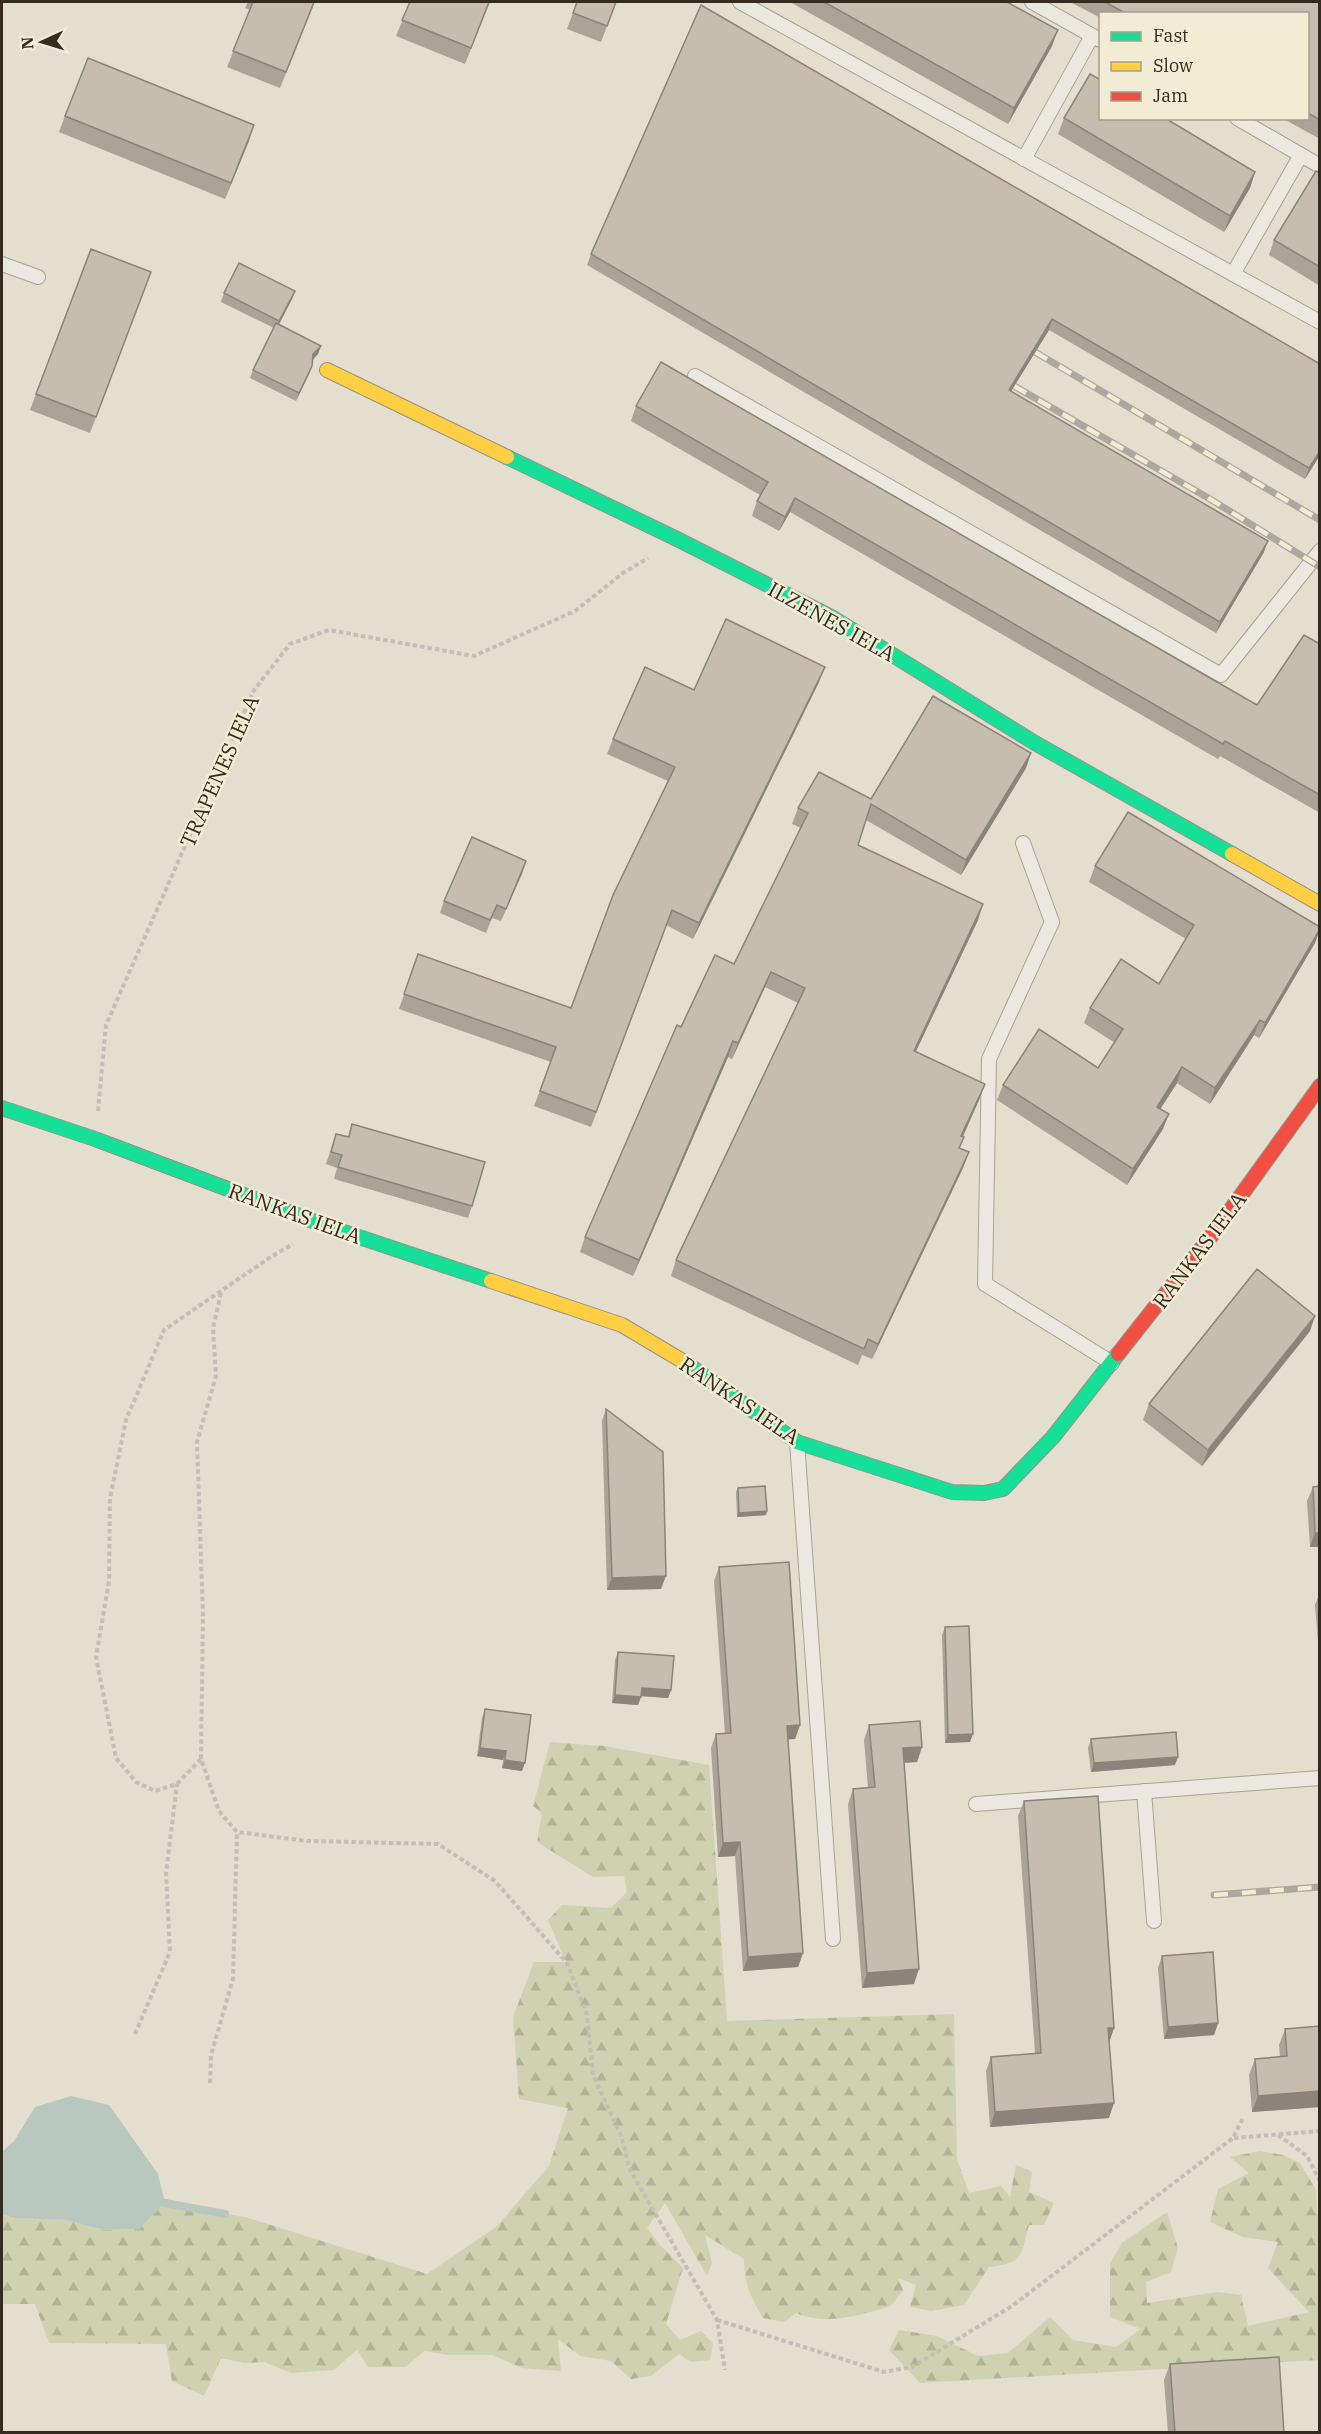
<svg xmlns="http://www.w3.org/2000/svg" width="1321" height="2434" viewBox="0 0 1321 2434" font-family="'IBM Plex Serif',serif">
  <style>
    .forest { fill: url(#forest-firs) }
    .water { fill: #b8c8bf }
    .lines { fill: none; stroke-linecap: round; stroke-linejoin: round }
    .stream { stroke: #b8c8bf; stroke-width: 8 }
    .lane-casing { stroke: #a8a397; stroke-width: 16 }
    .fast-casing { stroke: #989286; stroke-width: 16 }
    .slow-casing { stroke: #989286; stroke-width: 16 }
    .jam-casing { stroke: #989286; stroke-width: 16 }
    .path { stroke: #c3bfb6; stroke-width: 4; stroke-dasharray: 4.5 3; stroke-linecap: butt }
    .lane { stroke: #ebe8df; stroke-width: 14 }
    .fast { stroke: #16e098; stroke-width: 14 }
    .slow { stroke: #ffcf43; stroke-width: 14 }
    .jam { stroke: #f24e42; stroke-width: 14 }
    .rail-casing { stroke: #aaa89f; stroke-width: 7 }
    .rail { stroke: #f3ecd4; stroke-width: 4.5; stroke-dasharray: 14; stroke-linecap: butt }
    .wall { fill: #aaa396 }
    .shaded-wall { fill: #8b847a }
    .building { fill: #c6bdae; stroke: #8b847a; stroke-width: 1.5 }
    .labels { text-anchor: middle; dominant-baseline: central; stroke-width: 5; stroke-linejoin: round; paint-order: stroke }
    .street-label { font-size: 21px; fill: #352c1f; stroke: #f3ecd4 }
  </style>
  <defs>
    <pattern id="forest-firs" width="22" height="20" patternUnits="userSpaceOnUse" patternTransform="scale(1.5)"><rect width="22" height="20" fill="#cfd2b1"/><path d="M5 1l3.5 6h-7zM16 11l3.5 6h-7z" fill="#b2b498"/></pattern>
  </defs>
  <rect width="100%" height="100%" fill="#e3decd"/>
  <!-- forest -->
  <g class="forest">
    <path d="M550,1742L604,1746L709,1765L727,2021L954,2014L957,2159L969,2193L1001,2186L1010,2197L1016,2165L1032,2172L1029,2192L1054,2203L1044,2225H1029C1020,2256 1025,2263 989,2267L964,2305L931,2311L910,2307L916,2285L898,2278L903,2290L891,2306C862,2315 825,2326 796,2313L784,2322L763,2318C750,2297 745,2285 744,2259L705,2235L712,2263L707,2276L665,2203L647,2228L661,2246L683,2268L666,2324L680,2340L701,2331L713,2343L710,2360L691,2362L679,2354L651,2376L631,2379L611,2361L580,2356L558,2339L561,2371L522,2368L492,2355H448L424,2351L406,2367H368L357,2350L334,2370L291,2373L264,2362L244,2363L221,2358L204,2396L172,2381L166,2344L49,2343L35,2304H2V2214L14,2218L67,2220L103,2230L139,2229L165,2203L245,2217L427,2274L496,2227L549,2166L568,2108L519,2099L513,2017L534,1962H566L548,1920L562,1905L611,1908L627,1892L624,1876L593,1877L537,1842L542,1813L533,1806Z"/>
    <path d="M1260,2151L1283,2155L1300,2163L1316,2190L1317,2213L1320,2216L1319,2360L920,2383L889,2350L899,2330L937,2336L978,2356L1008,2353L1050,2317L1073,2340L1116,2347L1141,2329L1110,2317V2263L1122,2243L1167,2212L1178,2248L1171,2272L1146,2282L1147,2303L1217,2292L1241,2295L1248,2326L1309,2312L1268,2268L1278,2242L1243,2237L1210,2222L1218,2189L1249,2173L1230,2157Z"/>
  </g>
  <!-- water -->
  <path class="water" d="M71,2096L109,2105L158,2174L165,2203L139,2229L103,2230L67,2220L14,2218L2,2214V2152L14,2141L35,2107Z"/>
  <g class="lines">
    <!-- stream -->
    <path class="stream" d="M165,2203L225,2214"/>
    <defs>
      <g id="lane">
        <path d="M740,2L1320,322"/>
        <path d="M1032,2L1100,40"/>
        <path d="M1237,118L1320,166"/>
        <path d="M1024,159L1092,36"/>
        <path d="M2,264L38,277"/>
        <path d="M1233,274L1301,155"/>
        <path d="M695,376L1221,675L1320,551"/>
        <path d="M1023,843L1052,922L989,1059L985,1284L1112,1363"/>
        <path d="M797,1442L833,1939"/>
        <path d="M1144,1791L1154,1921"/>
        <path d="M976,1804L1320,1778"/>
      </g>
      <g id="fast">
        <path d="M507,457L677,539L833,618L1035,743L1232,854"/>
        <path d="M2,1108L95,1139L326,1226L491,1281"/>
        <path d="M686,1363L797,1442L952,1492L984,1493L1003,1489L1053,1437L1118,1354"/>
      </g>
      <g id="slow">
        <path d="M327,370L507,457"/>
        <path d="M1232,854L1320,904"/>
        <path d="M491,1281L622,1325L686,1363"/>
      </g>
      <path id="jam" d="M1118,1354L1216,1230L1320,1086"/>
    </defs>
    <!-- lane casing -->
    <use href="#lane" class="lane-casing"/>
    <!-- fast casing -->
    <use href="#fast" class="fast-casing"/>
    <!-- slow casing -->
    <use href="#slow" class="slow-casing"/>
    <!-- jam casing -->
    <use href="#jam" class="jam-casing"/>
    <!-- path -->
    <g class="path">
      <path d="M98,1111L106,1025L254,690L290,644L329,630L474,656L575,611L623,573L648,558"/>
      <path d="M221,1293L213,1328L216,1376L197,1442L203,1615L201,1759L219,1811L237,1832L307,1841L438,1844L495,1881L567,1963L587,2015L593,2075L622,2138L629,2168L717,2320L725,2370"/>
      <path d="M201,1759L177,1784L155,1791L136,1782L116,1758L96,1657L109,1581L110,1498L126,1420L164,1330L272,1256L293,1244"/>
      <path d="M135,2034L170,1952L166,1873L177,1784"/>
      <path d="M210,2083L211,2055L233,1979L237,1832"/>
      <path d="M1278,2135L1307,2156L1320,2181"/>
      <path d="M1234,2138L1320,2131"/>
      <path d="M717,2320L884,2372L912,2367L1012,2306L1233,2138L1243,2118"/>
    </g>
    <!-- lane -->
    <use href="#lane" class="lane"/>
    <!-- fast -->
    <use href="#fast" class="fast"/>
    <!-- slow -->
    <use href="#slow" class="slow"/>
    <!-- jam -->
    <use href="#jam" class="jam"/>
    <defs>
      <g id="rail">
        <path d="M1035,352L1320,520"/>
        <path d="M1014,386L1210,499L1320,567"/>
        <path d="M1214,1895L1320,1887"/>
      </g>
    </defs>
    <!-- rail casing -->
    <use href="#rail" class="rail-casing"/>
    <!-- rail -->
    <use href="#rail" class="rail"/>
  </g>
  <!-- wall -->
  <g class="wall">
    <path d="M248,2H315L280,88L227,67L250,10L245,8Z"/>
    <path d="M410,2H490L465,64L396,36Z"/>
    <path d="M577,2H616L601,42L567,29Z"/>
    <path d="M790,2H1007L1052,46L1008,124Z"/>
    <path d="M1070,2H1320V139L1282,118H1308V14H1101V18Z"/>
    <path d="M701,5L1320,364V455L1305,479L1049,330L1011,391L1264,552L1216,633L587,265L591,254Z"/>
    <path d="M65,116L254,125L225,199L59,132Z"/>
    <path d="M1064,118L1255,172L1250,188L1224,232L1058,134Z"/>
    <path d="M1320,173V286L1269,255L1274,240Z"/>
    <path d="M91,249L151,272L90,433L30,410Z"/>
    <path d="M295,291L292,299L279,324L321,346L318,354L313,360L312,366L309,374L296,401L250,378L253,370L274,328L221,302L224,293Z"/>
    <path d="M636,406L1257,705L1320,644V813L1220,756L1218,759L790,512L779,531L752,516L757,501L760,495L631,421Z"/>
    <path d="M819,682L693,939L666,925L591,1127L534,1106L551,1062L399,1009L418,954L571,1008L668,781L607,754L613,739L694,690Z"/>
    <path d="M1031,753L1026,768L961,875L866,820L858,845L978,920L916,1051L985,1084L979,1100L963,1137H964L960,1148L969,1152L963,1168L872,1359L862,1355L858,1365L671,1276L676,1260L798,1003L765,987L732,1059L728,1057L633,1276L580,1252L585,1237L681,1027L734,964L801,828L792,824L798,808L871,799Z"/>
    <path d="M526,861L501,921L492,918L486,933L440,913L444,901Z"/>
    <path d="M1095,866L1320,929L1315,943L1259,1038L1254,1035L1210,1104L1177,1083L1160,1108L1163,1129L1127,1185L997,1100L1003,1085L1098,1068L1115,1043L1084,1023L1090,1008L1159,984L1186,939L1089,882Z"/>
    <path d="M352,1124L472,1206L468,1218L334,1179L337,1168L326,1164L336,1134L348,1137Z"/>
    <path d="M1310,1331L1202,1466L1143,1420L1149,1404Z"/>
    <path d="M606,1409L661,1589L607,1590L602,1421Z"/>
    <path d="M1313,1487L1320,1547H1310L1307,1501Z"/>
    <path d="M738,1488L767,1511L766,1515L737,1517L736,1492Z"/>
    <path d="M719,1567L800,1725L795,1739H788L803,1953L798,1967L743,1971L735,1856L718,1857L711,1748L716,1734H725L714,1581Z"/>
    <path d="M1320,1592V1666L1315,1605Z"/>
    <path d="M945,1627L970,1742L945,1743L942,1635Z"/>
    <path d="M618,1652L671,1690L668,1698L641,1696L638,1705L612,1703L615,1660Z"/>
    <path d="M485,1709L522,1771L502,1768L503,1760L477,1756L482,1718Z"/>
    <path d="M869,1725L922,1747L917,1762L904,1763L914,1984L862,1988L848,1804L853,1789L868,1788L864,1740Z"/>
    <path d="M1091,1739L1175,1765L1091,1772L1088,1748Z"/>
    <path d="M1024,1801L1114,2028L1109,2041V2118L990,2127L986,2071L991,2057L1035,2053L1018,1816Z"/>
    <path d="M1162,1956L1218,2023L1214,2035L1164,2039L1158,1968Z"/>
    <path d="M1320,2026V2107L1252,2112L1249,2075L1255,2059L1280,2057L1279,2045L1285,2029Z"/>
    <path d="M1170,2364L1284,2433H1168L1164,2380Z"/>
  </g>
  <!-- shaded-wall -->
  <g class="shaded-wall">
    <path d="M1058,30L1052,46L1008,124L1014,108Z"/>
    <path d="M254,125L249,141L225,199L231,183Z"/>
    <path d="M1255,172L1250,188L1224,232L1230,216Z"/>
    <path d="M295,291L292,299L276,330L279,321Z"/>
    <path d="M1052,319L1049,330L1005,401L1009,390Z"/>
    <path d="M321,346L318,354L310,362L313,354Z"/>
    <path d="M312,366L309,374L296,401L299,393Z"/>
    <path d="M1320,451V455L1305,479L1309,468Z"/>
    <path d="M795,498L790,512L779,531L785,517Z"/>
    <path d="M1268,541L1264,552L1216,633L1220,622Z"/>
    <path d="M825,667L819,682L693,939L699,923Z"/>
    <path d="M1031,753L1026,768L961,875L966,860Z"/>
    <path d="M526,861L522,874L501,921Z"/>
    <path d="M983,904L978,920L909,1066L914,1051Z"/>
    <path d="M1320,929L1315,943L1259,1038L1265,1023Z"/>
    <path d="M771,972L765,987L732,1059L738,1043Z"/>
    <path d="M1260,1020L1254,1035L1210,1104L1215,1088Z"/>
    <path d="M733,1041L728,1057L633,1276L639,1260Z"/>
    <path d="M1182,1067L1177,1083L1152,1122L1157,1107Z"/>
    <path d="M985,1084L979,1100L956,1151L961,1136Z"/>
    <path d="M1169,1114L1163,1129L1127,1185L1133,1169Z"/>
    <path d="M969,1152L963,1168L872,1359L878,1344Z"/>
    <path d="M1315,1316L1310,1331L1202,1466L1208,1450Z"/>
    <path d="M767,1511L766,1515L737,1517L739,1513Z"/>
    <path d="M1315,1533H1320V1547H1310Z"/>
    <path d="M666,1576L661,1589L607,1590L612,1578Z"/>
    <path d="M642,1688L671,1690L668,1698L639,1696Z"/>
    <path d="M615,1695L641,1697L638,1705L612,1703Z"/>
    <path d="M800,1725L795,1739L782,1740L787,1726Z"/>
    <path d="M973,1734L970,1742L945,1743L948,1735Z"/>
    <path d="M922,1747L917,1762L897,1763L903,1748Z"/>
    <path d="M480,1748L506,1751L503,1760L477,1756Z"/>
    <path d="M1178,1757L1175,1765L1091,1772L1094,1763Z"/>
    <path d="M505,1760L525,1763L522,1771L502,1768Z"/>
    <path d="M740,1842L735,1856L718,1857L723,1843Z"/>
    <path d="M803,1953L798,1967L743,1971L748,1957Z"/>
    <path d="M919,1969L914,1984L862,1988L867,1973Z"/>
    <path d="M1218,2023L1214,2035L1164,2039L1168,2027Z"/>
    <path d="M1108,2028H1114L1109,2043Z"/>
    <path d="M1320,2091V2107L1252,2112L1258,2096Z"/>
    <path d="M1114,2103L1109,2118L990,2127L995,2112Z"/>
  </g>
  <!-- building -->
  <g class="building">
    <path d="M253,2H314L286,72L233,51Z"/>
    <path d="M410,2H489L471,48L402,20Z"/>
    <path d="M577,2H616L607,26L573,13Z"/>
    <path d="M824,2H1007L1058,30L1014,108Z"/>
    <path d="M1105,2H1320V120L1308,113V14H1127Z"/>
    <path d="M701,5L1320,364V451L1309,468L1052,319L1009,390L1268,541L1220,622L591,254Z"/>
    <path d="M88,58L254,125L231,183L65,116Z"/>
    <path d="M1090,74L1101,80V118H1165L1255,172L1230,216L1064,118Z"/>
    <path d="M1316,171L1320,173V267L1274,240Z"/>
    <path d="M91,249L151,272L96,417L36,394Z"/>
    <path d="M239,263L295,291L279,321L224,293Z"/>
    <path d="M276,323L321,346L313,354L312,366L299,393L253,370Z"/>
    <path d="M661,362L1257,705L1304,635L1320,644V795L1225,741L1223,744L795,498L785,517L757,501L768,482L636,406Z"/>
    <path d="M726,619L825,667L699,923L672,910L596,1112L540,1091L556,1047L404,994L418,954L571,1008L613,895L675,767L613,739L645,667L694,690Z"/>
    <path d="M933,696L1031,753L966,860L871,804L858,845L983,904L914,1051L985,1084L961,1136L964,1137L959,1148L969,1152L878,1344L868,1339L864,1349L676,1260L805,988L771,972L738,1043L733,1041L639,1260L585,1237L677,1025L681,1027L715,955L734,964L808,813L798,808L819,772L871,799Z"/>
    <path d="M1128,812L1320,927V929L1265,1023L1260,1020L1215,1088L1182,1067L1157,1107L1169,1114L1133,1169L1003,1085L1039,1029L1098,1068L1123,1029L1090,1008L1121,959L1159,984L1194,925L1095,866Z"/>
    <path d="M472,837L526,861L506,909L497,905L490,920L444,901Z"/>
    <path d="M352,1124L485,1162L472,1206L338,1167L342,1155L331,1152L336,1134L349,1137Z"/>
    <path d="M1257,1269L1315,1316L1208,1450L1149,1404Z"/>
    <path d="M606,1409L663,1452L666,1576L612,1578Z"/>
    <path d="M765,1486L767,1511L739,1513L738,1488Z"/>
    <path d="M1320,1486V1533H1315L1313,1487Z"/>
    <path d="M789,1562L800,1725L787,1726L803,1953L748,1957L740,1842L723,1843L716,1734L731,1733L719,1567Z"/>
    <path d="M969,1626L973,1734L948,1735L945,1627Z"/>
    <path d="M618,1652L674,1656L671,1690L642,1688L641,1697L615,1695Z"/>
    <path d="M485,1709L531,1715L525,1763L505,1760L506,1751L480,1748Z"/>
    <path d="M920,1721L922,1747L903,1748L919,1969L867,1973L853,1789L875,1787L869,1725Z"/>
    <path d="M1176,1732L1178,1757L1094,1763L1091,1739Z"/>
    <path d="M1098,1796L1114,2028H1108L1114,2103L995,2112L991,2057L1041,2053L1024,1801Z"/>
    <path d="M1213,1952L1218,2023L1168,2027L1162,1956Z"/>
    <path d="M1320,2026V2091L1258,2096L1255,2059L1287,2056L1285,2029Z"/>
    <path d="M1279,2357L1284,2433H1175L1170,2364Z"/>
  </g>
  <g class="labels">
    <!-- street labels -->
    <g class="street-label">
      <text transform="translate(832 621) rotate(29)">ILZENES IELA</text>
      <text transform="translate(219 771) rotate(-66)">TRAPENES IELA</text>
      <text transform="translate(295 1213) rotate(20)">RANKAS IELA</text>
      <text transform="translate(1199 1250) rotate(-53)">RANKAS IELA</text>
      <text transform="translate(740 1400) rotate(34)">RANKAS IELA</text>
    </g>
  </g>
  <!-- border -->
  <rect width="1321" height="2434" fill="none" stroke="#352c1f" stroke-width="6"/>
  <!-- legend -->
  <rect x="1099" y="12" width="210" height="108" fill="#f3ecd4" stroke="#a79f8c" stroke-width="1.5"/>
  <rect x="1111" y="32" width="30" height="9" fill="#16e098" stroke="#a79f8c" stroke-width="1.5"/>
  <text x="1153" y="42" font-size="18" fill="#352c1f">Fast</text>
  <rect x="1111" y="62" width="30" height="9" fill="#ffcf43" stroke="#a79f8c" stroke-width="1.5"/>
  <text x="1153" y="72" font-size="18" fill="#352c1f">Slow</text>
  <rect x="1111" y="92" width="30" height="9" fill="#f24e42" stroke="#a79f8c" stroke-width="1.5"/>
  <text x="1153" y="102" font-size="18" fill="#352c1f">Jam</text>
  <!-- north arrow -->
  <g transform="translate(42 42) rotate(266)" stroke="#f3ecd4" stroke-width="4.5" paint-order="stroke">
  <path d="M0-4.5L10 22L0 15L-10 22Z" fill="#352c1f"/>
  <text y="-9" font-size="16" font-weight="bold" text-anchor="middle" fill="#352c1f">N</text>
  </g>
</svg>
